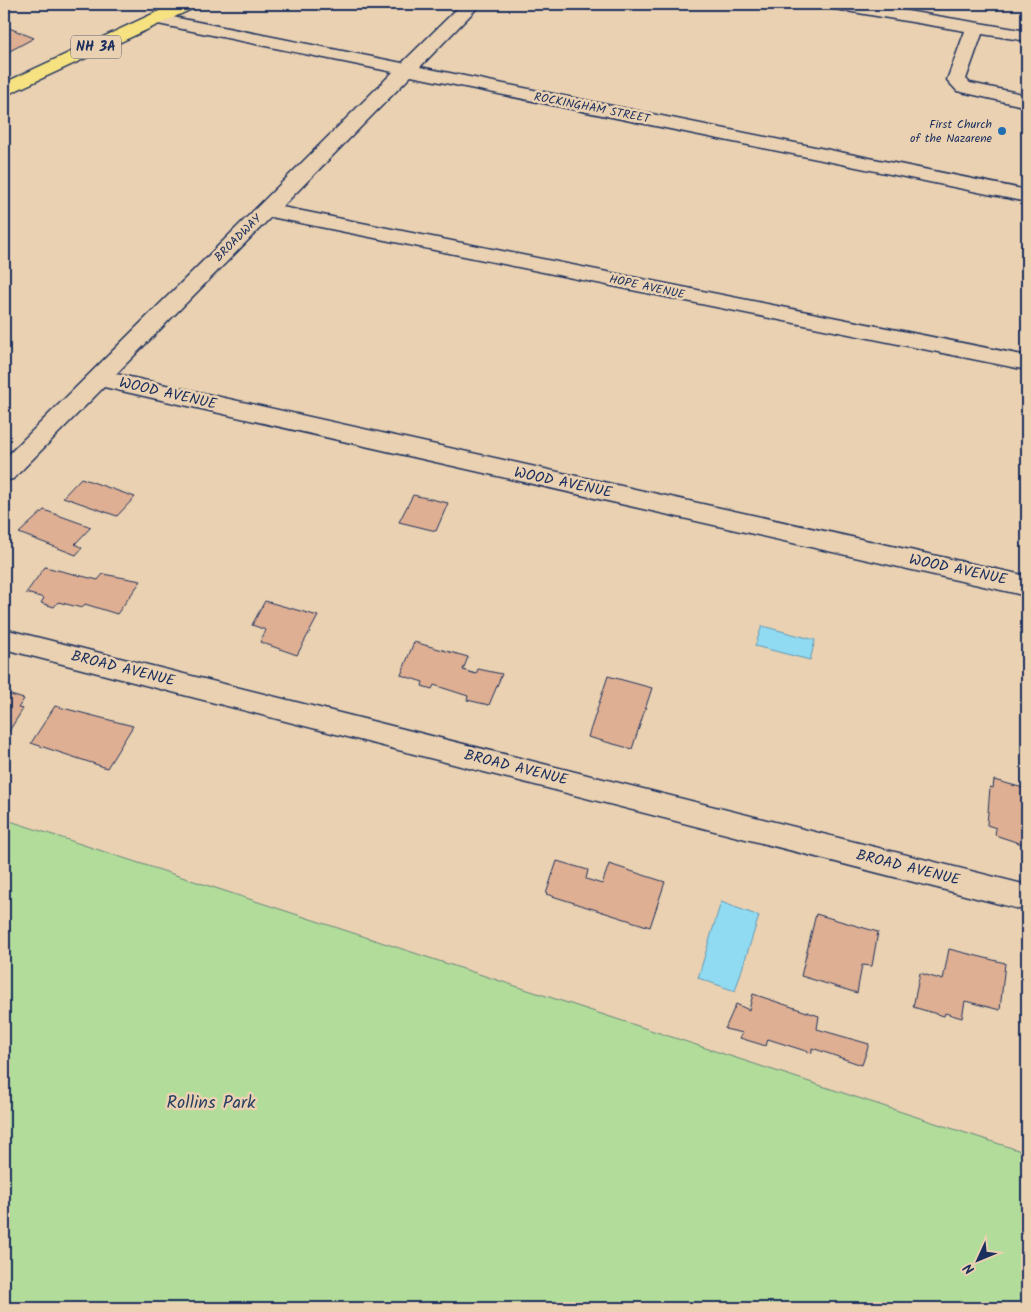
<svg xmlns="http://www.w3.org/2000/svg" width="1031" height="1312" viewBox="0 0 1031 1312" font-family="Kalam,sans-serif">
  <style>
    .green { fill: #b2dc99; stroke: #66867c }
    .water { fill: #90dbf1; stroke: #6196b6 }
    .building { fill: #deaf92; stroke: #1b2f5e }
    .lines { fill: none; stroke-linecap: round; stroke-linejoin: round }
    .minor-casing { stroke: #1b2f5e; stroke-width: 3 }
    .major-casing { stroke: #1b2f5e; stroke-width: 3 }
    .minor { fill: #e9d1b1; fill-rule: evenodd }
    .major { fill: #f6e281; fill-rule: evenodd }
    .poi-dot { fill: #1f6fb2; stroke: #e9d1b1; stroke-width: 2 }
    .labels { text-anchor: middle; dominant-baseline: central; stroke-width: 5; stroke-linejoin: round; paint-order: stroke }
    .far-street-label { font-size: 12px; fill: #1b2f5e; stroke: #e9d1b1 }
    .far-poi-label { font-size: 12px; fill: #1b2f5e; stroke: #e9d1b1; text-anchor: end }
    .shield { fill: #e9d1b1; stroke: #596077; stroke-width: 1 }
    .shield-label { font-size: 14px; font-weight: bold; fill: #1b2f5e }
    .street-label { font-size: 15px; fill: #1b2f5e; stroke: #e9d1b1 }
    .near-park-label { font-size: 18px; fill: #2a4064; stroke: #e9d1b1 }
  </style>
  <rect width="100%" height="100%" fill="#e9d1b1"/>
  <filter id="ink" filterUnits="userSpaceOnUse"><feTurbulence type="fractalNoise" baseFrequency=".02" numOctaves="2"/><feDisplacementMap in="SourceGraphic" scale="10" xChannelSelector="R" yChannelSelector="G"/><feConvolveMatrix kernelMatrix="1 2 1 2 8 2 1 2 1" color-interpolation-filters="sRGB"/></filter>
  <g filter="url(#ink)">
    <!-- green -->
    <path class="green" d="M4,819L1027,1153V1308H4Z"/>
    <!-- water -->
    <g class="water">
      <path d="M762,626L815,640L810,660L755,646Z"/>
      <path d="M721,902L759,916L735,991L698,978Z"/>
    </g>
    <!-- building -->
    <g class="building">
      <path d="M4,26L34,38L8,52L4,50Z"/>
      <path d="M81,478L135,497L117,516L63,497Z"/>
      <path d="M413,495L448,503L436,531L399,522Z"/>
      <path d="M44,510L91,527L75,544L82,548L76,555L19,533Z"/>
      <path d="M45,567L98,580L103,574L141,581L117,614L85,604L82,608L58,602L54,607L41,603L44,598L26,593Z"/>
      <path d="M265,601L318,616L297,655L260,642L266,630L252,625Z"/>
      <path d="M414,642L468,657L463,670L476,674L478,669L502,674L489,705L467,700L468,696L434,685L432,689L422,686L423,682L401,675Z"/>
      <path d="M608,676L652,688L632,749L588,737Z"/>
      <path d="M4,693L24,699L18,708L23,709L4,739Z"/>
      <path d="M55,706L133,726L107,768L31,743Z"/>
      <path d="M994,780L1027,789V837L1023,836L1022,844L995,835L996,828L987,825L990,787L993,788Z"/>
      <path d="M557,861L588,870L586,879L602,884L609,864L665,882L650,927L546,894Z"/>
      <path d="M816,914L878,932L872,966L862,965L857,993L801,976Z"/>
      <path d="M949,949L1005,963L1000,1010L965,1001L962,1018L945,1013L944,1016L913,1007L920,973L943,980Z"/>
      <path d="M753,994L819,1016L817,1029L869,1044L862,1065L812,1048V1053L768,1039L766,1046L740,1038L743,1033L725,1029L736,1004L749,1010Z"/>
    </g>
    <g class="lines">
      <defs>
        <g id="minor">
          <path d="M462,4H481L420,67L1027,190V202L411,76L282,207L1027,356V370L271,217L116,374L1027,576V596L104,387L13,479L4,481V459L393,72L158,24L152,23L149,19L152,15L158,14L402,63Z"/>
          <path d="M826,4H865L1027,31V41L982,34L966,79L970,83L1027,95V107L957,91L947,80L965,31L835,9L829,8Z"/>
          <path d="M4,629L1027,885V911L4,649Z"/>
        </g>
        <path id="major" d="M174,4H197L194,8L4,96V83Z"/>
      </defs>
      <!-- minor casing -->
      <use href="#minor" class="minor-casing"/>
      <!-- major casing -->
      <use href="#major" class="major-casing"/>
      <!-- minor -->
      <use href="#minor" class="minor"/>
      <!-- major -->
      <use href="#major" class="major"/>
    </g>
  </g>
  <!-- markers -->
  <circle class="poi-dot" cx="1002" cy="131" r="5"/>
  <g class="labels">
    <!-- far-street labels -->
    <g class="far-street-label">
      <text transform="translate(592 108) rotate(11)">ROCKINGHAM STREET</text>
      <text transform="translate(238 238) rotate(-45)">BROADWAY</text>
      <text transform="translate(647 287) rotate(12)">HOPE AVENUE</text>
    </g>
    <!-- far-poi labels -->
    <g class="far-poi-label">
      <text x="992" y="124">First Church<tspan x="992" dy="14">of the Nazarene</tspan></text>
    </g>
    <!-- shield labels -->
    <rect class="shield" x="71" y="35.5" width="50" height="23" rx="4"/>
    <g class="shield-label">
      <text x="96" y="47">NH 3A</text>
    </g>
    <!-- street labels -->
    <g class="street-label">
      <text transform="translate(168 394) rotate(13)">WOOD AVENUE</text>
      <text transform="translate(563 483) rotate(12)">WOOD AVENUE</text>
      <text transform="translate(958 570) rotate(12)">WOOD AVENUE</text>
      <text transform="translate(123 669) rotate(14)">BROAD AVENUE</text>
      <text transform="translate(516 768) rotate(14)">BROAD AVENUE</text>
      <text transform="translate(908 868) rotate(14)">BROAD AVENUE</text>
    </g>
    <!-- near-park labels -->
    <g class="near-park-label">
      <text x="211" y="1103">Rollins Park</text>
    </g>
  </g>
  <!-- margin -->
  <rect width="1031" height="1312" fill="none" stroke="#e9d1b1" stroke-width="20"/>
  <rect x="10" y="10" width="1011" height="1292" fill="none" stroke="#1b2f5e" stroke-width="2" filter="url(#ink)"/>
  <!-- north arrow -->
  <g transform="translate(978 1260) rotate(226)" stroke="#e9d1b1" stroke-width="4" paint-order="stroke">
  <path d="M0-4L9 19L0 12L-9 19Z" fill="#1b2f5e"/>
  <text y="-8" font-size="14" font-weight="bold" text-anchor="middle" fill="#1b2f5e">N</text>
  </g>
</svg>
